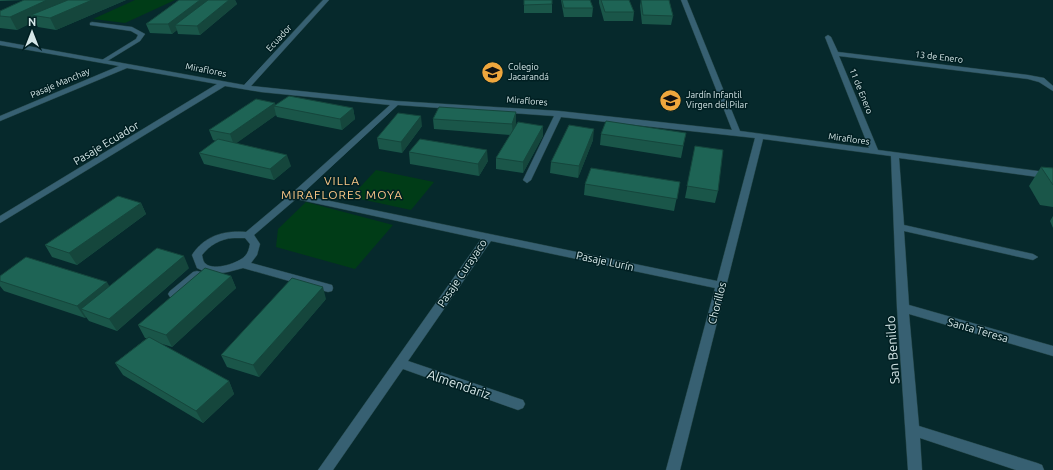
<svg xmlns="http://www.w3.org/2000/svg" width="1053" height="470" viewBox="0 0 1053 470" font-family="Ubuntu,sans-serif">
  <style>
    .green { fill: #003c17 }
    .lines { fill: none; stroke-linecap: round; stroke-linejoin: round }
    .lane-casing { stroke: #234446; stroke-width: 1 }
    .street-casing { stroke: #234446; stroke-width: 1 }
    .lane { fill: #376072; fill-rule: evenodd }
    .street { fill: #376072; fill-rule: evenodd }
    .wall { fill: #1a5649 }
    .shaded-wall { fill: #15463c }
    .building { fill: #1e6455; stroke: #15463c }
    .labels { text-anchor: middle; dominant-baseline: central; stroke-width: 3; stroke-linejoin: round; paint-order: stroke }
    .far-street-label { font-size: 9px; fill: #d5e7e8; stroke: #001f22 }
    .far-poi-label { font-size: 9px; fill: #d5e7e8; stroke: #001f22; text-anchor: start }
    .street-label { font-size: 11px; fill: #d5e7e8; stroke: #001f22 }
    .neighbourhood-label { font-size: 12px; letter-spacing: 1px; fill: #fcc988; stroke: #001f22 }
    .near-street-label { font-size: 13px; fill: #d5e7e8; stroke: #001f22 }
  </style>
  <rect width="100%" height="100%" fill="#06292c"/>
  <!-- green -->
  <g class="green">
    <path d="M135,0H175L125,23L93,19Z"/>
    <path d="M376,170L434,182L411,210L351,197Z"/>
    <path d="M306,202L393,225L355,269L276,247L278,229Z"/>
  </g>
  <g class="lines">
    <defs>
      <path id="lane" d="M92,22L132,27L145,34L140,41L104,63L102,62V60L136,39L138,35L131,31L90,25V23Z"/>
      <g id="street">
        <path d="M323,0H329L251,86L396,101L559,111L732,130L681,0H687L740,131L869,148L825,37L828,35L831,37L838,52L1028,75L1044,78L1053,86V91L1039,82L1028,79L839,56L878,150L1053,173V179L899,158L904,225L1033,254L1038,257L1033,260L904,231L909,305L1053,346V356L909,314L919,426L1037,463L1042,465L1044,470H1016L920,438L922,470H908L897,308L891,156L763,139L680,470H666L715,288L491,241L408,361L523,400L525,404L523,408L518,410L403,369L333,470H318L481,239L296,199L254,235L260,244L257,255L251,263L332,285L333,288L332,291L328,292L243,268L228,272L215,274L205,272L197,268L192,255C204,236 224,230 246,232L291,194L390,105L261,92L225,86L0,223V216L217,84L127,68L0,121V116L119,66L0,45V41L244,85ZM398,105L554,116L523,180L527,183L531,180L561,117L755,138L717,281L301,195ZM233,238H245L250,244C249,249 248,253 245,256C239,263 214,271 206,264C203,262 203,259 202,255C210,245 220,239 233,238Z"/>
        <path d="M197,271L201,272L202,275L201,278L178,297H170L168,294L170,291L193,272Z"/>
      </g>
    </defs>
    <!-- lane casing -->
    <use href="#lane" class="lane-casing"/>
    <!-- street casing -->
    <use href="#street" class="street-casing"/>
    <!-- lane -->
    <use href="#lane" class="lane"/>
    <!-- street -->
    <use href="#street" class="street"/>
  </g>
  <!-- wall -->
  <g class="wall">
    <path d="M0,0H126L56,30L38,27L35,21L17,30L0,28V11L24,0L0,1Z"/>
    <path d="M179,0H235L237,4L200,35L178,34L177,30L172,34L150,33L146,24Z"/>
    <path d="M524,0L552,4V13H524Z"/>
    <path d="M561,0H590L593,8L592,17H564Z"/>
    <path d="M599,0H629L634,12L633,21H604L599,3Z"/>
    <path d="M641,0H669L673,16L671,25L642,24L640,6Z"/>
    <path d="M276,105L353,108L355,119L342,130L277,117L276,115L236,143L291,166L274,180L204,164L199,153L216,141L213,140L209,130Z"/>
    <path d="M516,112V123L515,126H543V136L523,173L496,169V158L510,135L434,129L433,119Z"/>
    <path d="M422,126L402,153L379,149L377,138Z"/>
    <path d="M686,133L681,158L600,145L601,134Z"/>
    <path d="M593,140L578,178L550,173L551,162Z"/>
    <path d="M695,146L718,191L715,203L685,198Z"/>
    <path d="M409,152L488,161L479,176L410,164Z"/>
    <path d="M1041,167L1053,168V207L1040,205L1029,186Z"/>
    <path d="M680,182L674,211L584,195L585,184Z"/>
    <path d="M141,203L146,214L77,265L52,257L45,245Z"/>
    <path d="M1053,216V228L1050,221Z"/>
    <path d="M189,268L117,331L89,321L86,317L85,318L4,291L0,286V276L110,286Z"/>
    <path d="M231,276L236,288L172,347L156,342L229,381L234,394L203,423L123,375L115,363L147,338H145L138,325Z"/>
    <path d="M326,299L259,377L227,367L221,355Z"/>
  </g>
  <!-- shaded-wall -->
  <g class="shaded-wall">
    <path d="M47,0H79L31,15L35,21L17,30L10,17Z"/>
    <path d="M92,0H126L56,30L50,18Z"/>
    <path d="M200,0H209L175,25L177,30L172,34L168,24Z"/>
    <path d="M229,0H235L237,4L200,35L197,26Z"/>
    <path d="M275,103L276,107L274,106L276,115L234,145L230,134Z"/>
    <path d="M353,108L355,119L342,130L340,119Z"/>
    <path d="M516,112V123L513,135L512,124Z"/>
    <path d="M421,116L422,126L402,153L401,142Z"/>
    <path d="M543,126V136L523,173V162Z"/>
    <path d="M594,129L593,140L578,178L579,166Z"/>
    <path d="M487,150L488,161L479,176L478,164Z"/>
    <path d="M287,155L291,166L274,180L270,169Z"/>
    <path d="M141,203L146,214L77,265L69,253Z"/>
    <path d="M184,256L189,268L117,331L109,319Z"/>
    <path d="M231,276L236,288L172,347L166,335Z"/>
    <path d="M107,282L114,294L81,309L86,317L85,318L77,306Z"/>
    <path d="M323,287L326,299L259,377L253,365Z"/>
    <path d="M229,381L234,394L203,423L196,411Z"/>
  </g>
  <!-- building -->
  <g class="building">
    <path d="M24,0H47L10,17L0,16V11Z"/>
    <path d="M68,0H92L50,18L31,15Z"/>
    <path d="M179,0H200L168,24H146Z"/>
    <path d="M208,0H229L197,26L175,25Z"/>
    <path d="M524,0H552V4L524,5Z"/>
    <path d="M562,0H590L593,8H564Z"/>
    <path d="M601,0H629L634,12H605Z"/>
    <path d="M641,0H669L673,16L643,15Z"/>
    <path d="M289,96L353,108L340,119L274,106Z"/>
    <path d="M256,99L275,103L230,134L209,130Z"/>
    <path d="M439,107L516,112L512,124L433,119Z"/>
    <path d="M398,113L421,116L401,142L377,138Z"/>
    <path d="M606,121L686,133L683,146L601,134Z"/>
    <path d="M518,122L543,126L523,162L496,158Z"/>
    <path d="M569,125L594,129L579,166L551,162Z"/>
    <path d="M218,139L287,155L270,169L199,153Z"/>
    <path d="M420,139L487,150L478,164L409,152Z"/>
    <path d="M695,146L723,150L718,191L687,186Z"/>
    <path d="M1041,167L1053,168V185Z"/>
    <path d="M591,168L680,182L677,199L585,184Z"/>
    <path d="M118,196L141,203L69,253L45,245Z"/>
    <path d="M157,248L184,256L109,319L81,309Z"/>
    <path d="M26,257L107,282L77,306L0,281V276Z"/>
    <path d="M205,268L231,276L166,335L138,325Z"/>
    <path d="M292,278L323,287L253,365L221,355Z"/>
    <path d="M149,337L229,381L196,411L115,363Z"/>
  </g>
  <!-- icons -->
  <defs>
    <symbol id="school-disc" viewBox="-11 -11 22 22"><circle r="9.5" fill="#efa73d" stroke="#001f22"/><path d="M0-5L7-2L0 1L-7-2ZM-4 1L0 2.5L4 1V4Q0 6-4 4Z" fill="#111"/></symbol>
  </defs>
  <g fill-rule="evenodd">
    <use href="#school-disc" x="480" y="60" width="25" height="25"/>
    <use href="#school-disc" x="658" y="88" width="25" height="25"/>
  </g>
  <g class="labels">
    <!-- far-street labels -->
    <g class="far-street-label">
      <text transform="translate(279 38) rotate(-47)">Ecuador</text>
      <text transform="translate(939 57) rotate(7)">13 de Enero</text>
      <text transform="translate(206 70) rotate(11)">Miraflores</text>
      <text transform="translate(60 83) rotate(-23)">Pasaje Manchay</text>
      <text transform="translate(861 91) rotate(68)">11 de Enero</text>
      <text transform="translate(527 101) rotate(4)">Miraflores</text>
      <text transform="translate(849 139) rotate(8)">Miraflores</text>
    </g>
    <!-- far-poi labels -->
    <g class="far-poi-label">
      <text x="508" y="67">Colegio<tspan x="508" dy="10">Jacarandá</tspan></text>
      <text x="686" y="95">Jardín Infantil<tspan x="686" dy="10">Virgen del Pilar</tspan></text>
    </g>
    <!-- street labels -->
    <g class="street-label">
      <text transform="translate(106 143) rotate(-31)">Pasaje Ecuador</text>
      <text transform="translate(605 261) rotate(12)">Pasaje Lurín</text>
      <text transform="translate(462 273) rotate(-56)">Pasaje Curayaco</text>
      <text transform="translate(717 303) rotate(-75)">Chorillos</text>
      <text transform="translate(978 330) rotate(16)">Santa Teresa</text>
    </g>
    <!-- neighbourhood labels -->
    <g class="neighbourhood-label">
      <text x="342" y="180">VILLA<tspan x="342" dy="14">MIRAFLORES MOYA</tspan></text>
    </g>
    <!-- near-street labels -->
    <g class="near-street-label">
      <text transform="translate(892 350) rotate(-94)">San Benildo</text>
      <text transform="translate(459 384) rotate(19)">Almendariz</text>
    </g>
  </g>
  <!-- north arrow -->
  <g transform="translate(32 32)" stroke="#001f22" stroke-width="3" paint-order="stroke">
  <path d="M0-3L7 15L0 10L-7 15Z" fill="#d5e7e8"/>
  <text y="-6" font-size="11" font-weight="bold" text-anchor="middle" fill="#d5e7e8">N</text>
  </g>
</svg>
